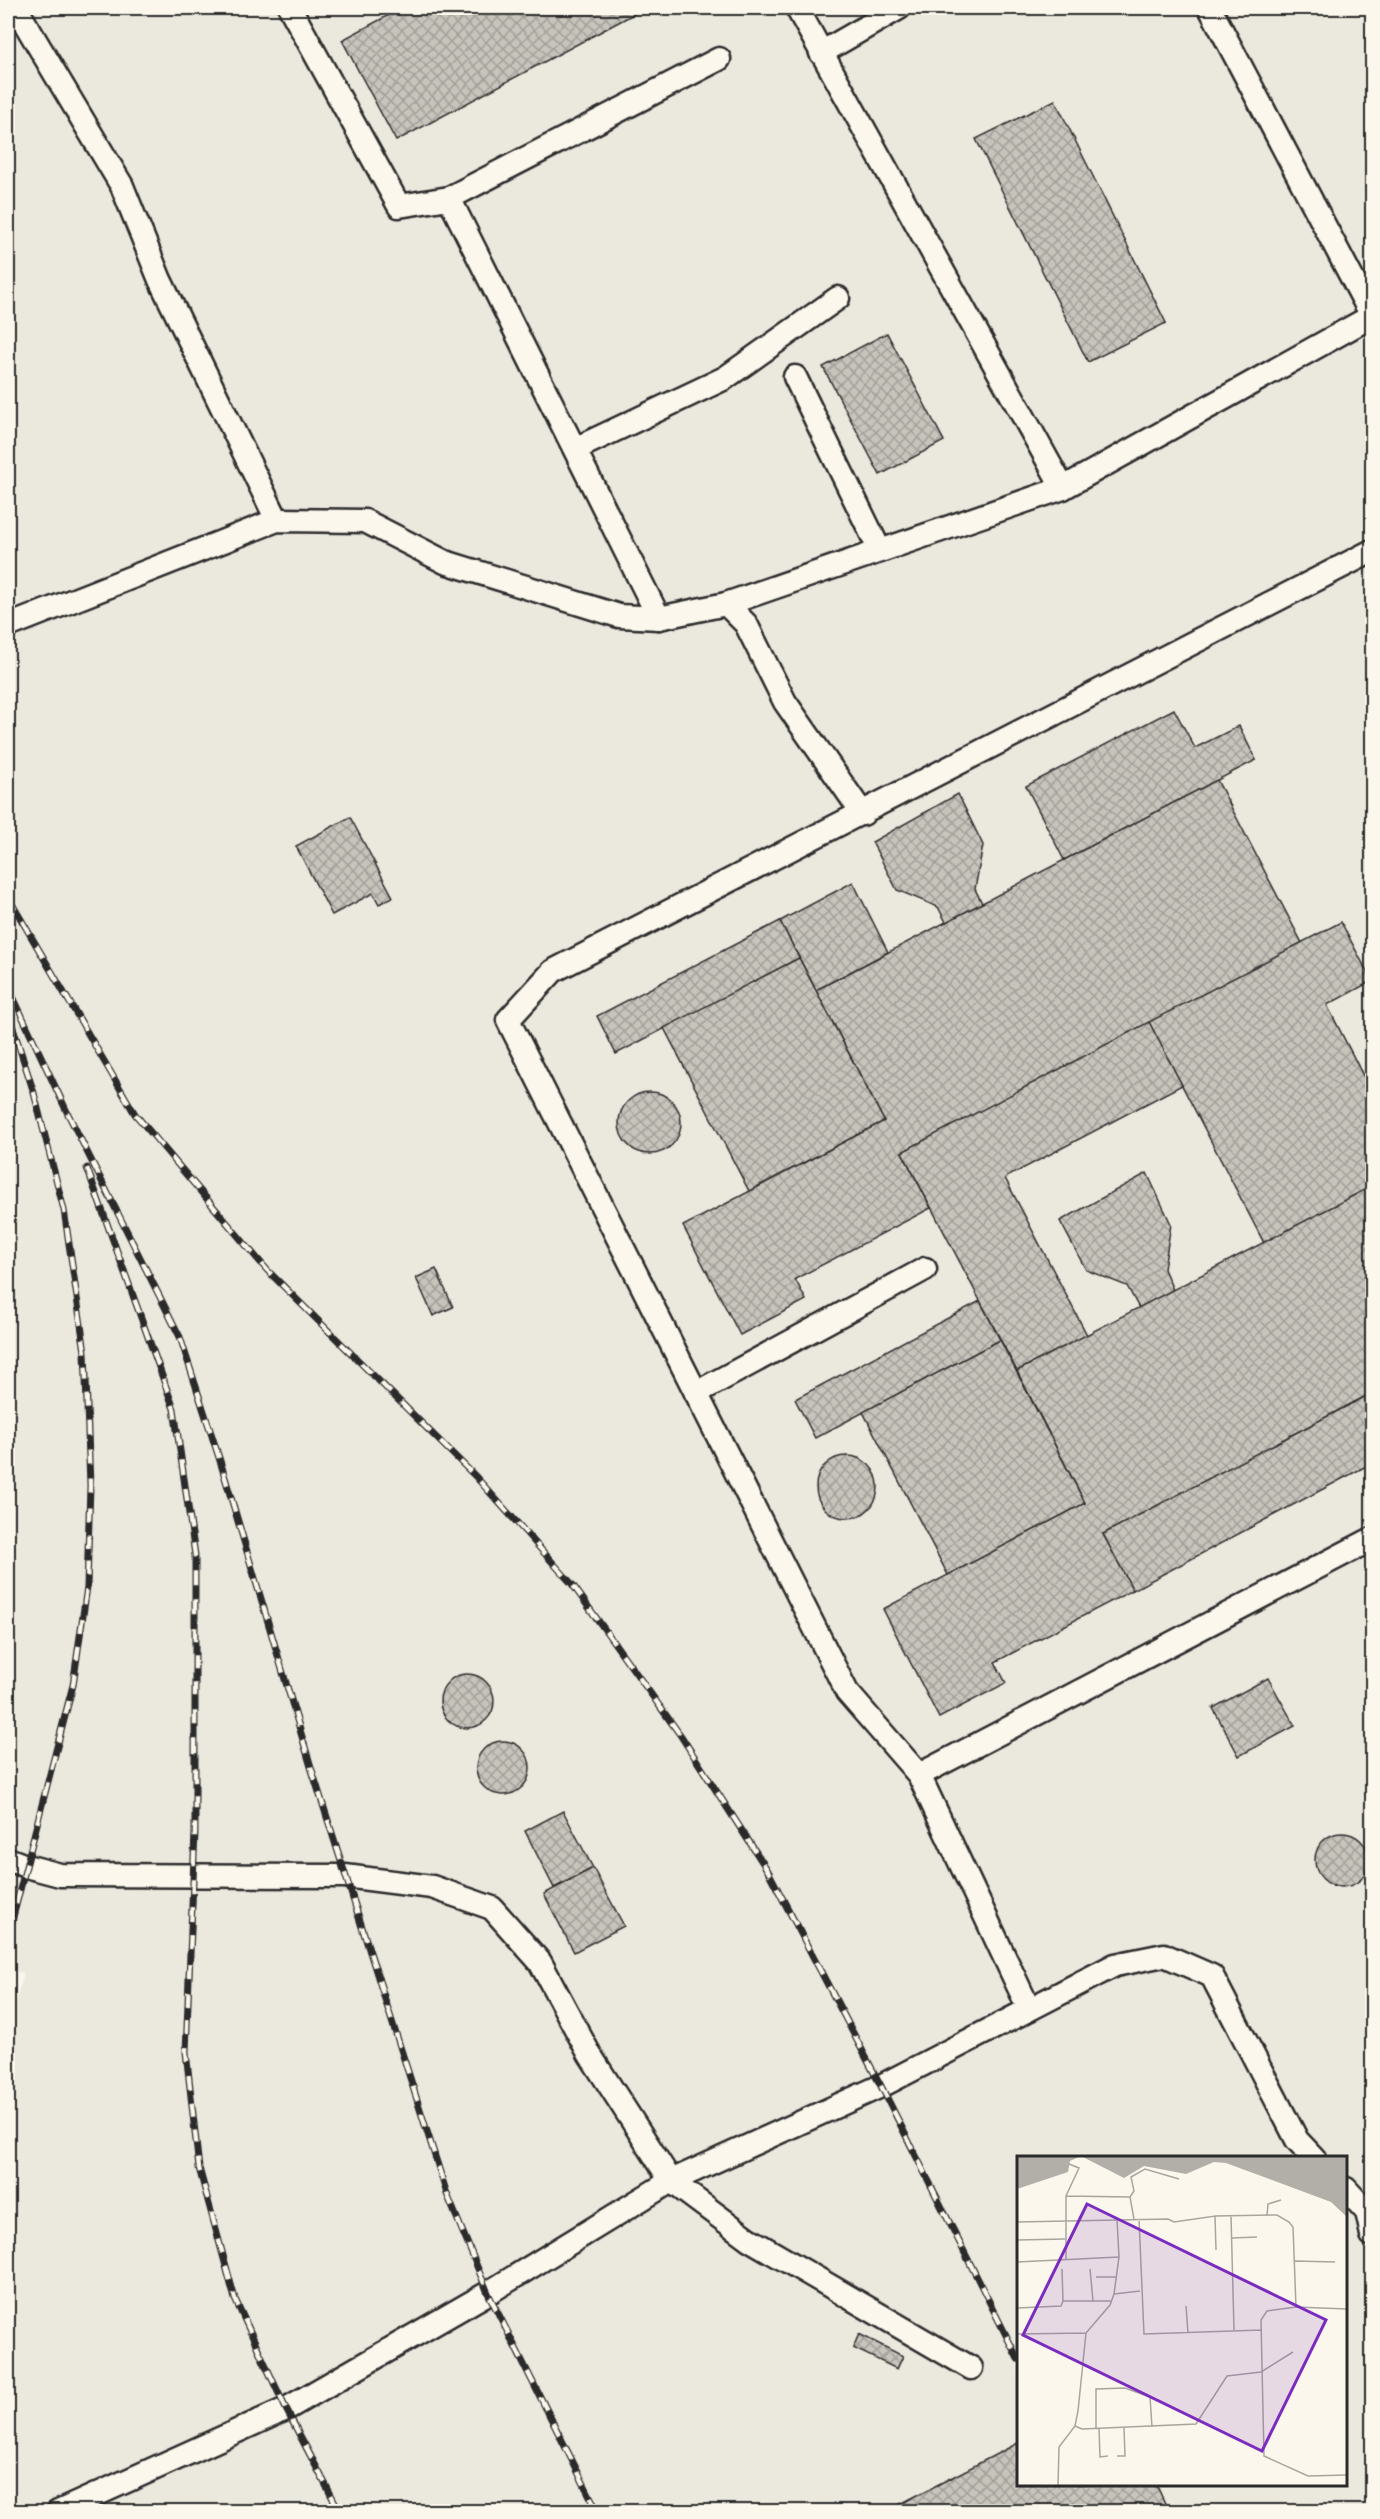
<svg xmlns="http://www.w3.org/2000/svg" width="1380" height="2519" viewBox="0 0 1380 2519" font-family="'Patrick Hand',sans-serif">
  <style>
    .built { fill: #ebe8de; fill-rule: evenodd }
    .building { fill: url(#building-cross-hatch); stroke: #2b2b2b; stroke-width: 1.5 }
    .lines { fill: none; stroke-linecap: round; stroke-linejoin: round }
    .lane-casing { stroke: #2b2b2b; stroke-width: 27 }
    .lane { stroke: #fbf7ec; stroke-width: 22 }
    .rail-casing { stroke: #2b2b2b; stroke-width: 7 }
    .rail { stroke: #fbf7ec; stroke-width: 4.5; stroke-dasharray: 14; stroke-linecap: butt }
    .inset-road { fill: none; stroke: #a8a59f; stroke-width: 1.5 }
    .view { fill: #7b2cbf; fill-opacity: 0.15; stroke: #7b2cbf; stroke-width: 3 }
    .inset-edge { fill: none; stroke: #2b2b2b; stroke-width: 3 }
  </style>
  <defs>
    <pattern id="building-cross-hatch" width="8" height="8" patternUnits="userSpaceOnUse" patternTransform="scale(1.5)"><rect width="8" height="8" fill="#c7c4bc"/><path d="M0 0l8 8M0 8l8-8" fill="none" stroke="#a29f99"/></pattern>
  </defs>
  <rect width="100%" height="100%" fill="#fbf7ec"/>
  <filter id="ink" filterUnits="userSpaceOnUse"><feTurbulence type="fractalNoise" baseFrequency=".0167" numOctaves="2"/><feDisplacementMap in="SourceGraphic" scale="12" xChannelSelector="R" yChannelSelector="G"/><feConvolveMatrix kernelMatrix="1 2 1 2 8 2 1 2 1" color-interpolation-filters="sRGB"/></filter>
  <g filter="url(#ink)">
    <!-- built -->
    <path class="built" d="M8,8H1372V2511H8V2111L17,2090L8,2086V2026L24,1973L8,1970ZM1018,2158H1346V2484H1018Z"/>
    <!-- building -->
    <g class="building">
      <path d="M402,8H645L396,141L342,40Z"/>
      <path d="M1055,100L1166,323L1088,362L976,139Z"/>
      <path d="M887,333L944,441L880,475L823,367Z"/>
      <path d="M1174,709L1195,748L1239,726L1256,760L1064,860L1026,786Z"/>
      <path d="M1217,780L1302,943L902,1152L931,1208L795,1279L806,1300L740,1335L683,1226L884,1121L816,990Z"/>
      <path d="M958,794L983,845L975,889L982,903L946,922L938,907L897,890L872,842Z"/>
      <path d="M350,817L393,897L379,904L373,893L332,915L296,846Z"/>
      <path d="M853,882L888,952L816,990L780,921Z"/>
      <path d="M780,921L799,958L616,1054L597,1016Z"/>
      <path d="M1341,922L1372,981L1327,1005L1372,1093V1186L1264,1243L1149,1022Z"/>
      <path d="M799,958L884,1121L749,1191L664,1028Z"/>
      <path d="M1149,1022L1182,1085L1005,1178L1087,1335L1017,1371L902,1152Z"/>
      <circle cx="650" cy="1123" r="31"/>
      <path d="M1147,1173L1171,1224L1164,1269L1173,1290L1139,1308L1127,1286L1086,1270L1060,1221Z"/>
      <path d="M1372,1186V1393L1103,1534L1133,1590L995,1662L1006,1683L939,1718L883,1609L1085,1503L1017,1371Z"/>
      <path d="M436,1269L453,1307L433,1316L416,1278Z"/>
      <path d="M980,1301L1000,1340L815,1438L795,1399Z"/>
      <path d="M1000,1340L1085,1503L948,1575L863,1412Z"/>
      <path d="M1372,1393V1463L1133,1590L1103,1534Z"/>
      <circle cx="847" cy="1487" r="31"/>
      <circle cx="467" cy="1701" r="27"/>
      <path d="M1268,1678L1295,1726L1239,1756L1213,1708Z"/>
      <circle cx="503" cy="1768" r="27"/>
      <path d="M563,1811L593,1868L554,1888L525,1831Z"/>
      <circle cx="1342" cy="1860" r="27"/>
      <path d="M593,1868L624,1926L574,1952L544,1894Z"/>
      <path d="M859,2334L903,2356L897,2369L853,2348Z"/>
      <path d="M1018,2443V2484H1156L1169,2512H885Z"/>
    </g>
    <g class="lines">
      <defs>
        <g id="lane">
          <path d="M16,8L122,186L160,280L277,520"/>
          <path d="M290,8L399,206L449,198"/>
          <path d="M797,8L1063,488"/>
          <path d="M1210,8L1372,316"/>
          <path d="M821,53L899,8"/>
          <path d="M795,377L880,551"/>
          <path d="M575,449L725,378L838,298"/>
          <path d="M726,604L746,624L785,702L863,814"/>
          <path d="M659,618L449,198L719,59"/>
          <path d="M8,626L277,520L365,521L445,562L619,616L659,618L726,604L1063,488L1372,316"/>
          <path d="M696,1393L925,1269"/>
          <path d="M919,1775L1372,1539"/>
          <path d="M8,1859L26,1866L60,1875L345,1876L432,1887L492,1908L540,1962L590,2055L671,2181L749,2239L971,2368"/>
          <path d="M1029,2009L919,1775L847,1692L508,1020L553,971L1372,551"/>
          <path d="M1346,2189L1367,2212L1372,2235"/>
          <path d="M58,2512L286,2409L488,2293L671,2181L881,2086L1115,1965L1164,1955L1212,1976L1297,2140L1314,2158"/>
        </g>
      </defs>
      <!-- lane casing -->
      <use href="#lane" class="lane-casing"/>
      <!-- lane -->
      <use href="#lane" class="lane"/>
      <defs>
        <g id="rail">
          <path d="M8,897L135,1114L267,1270L476,1477L572,1584L681,1736L768,1871L881,2086L1018,2359"/>
          <path d="M8,986L68,1114L180,1337L221,1464L311,1767L447,2194L488,2293L598,2512"/>
          <path d="M8,1012L34,1093L64,1210L85,1352L90,1485L87,1587L73,1685L8,1936"/>
          <path d="M87,1168L174,1409L195,1555V1832L186,2052L199,2168L235,2299L286,2409L340,2512"/>
        </g>
      </defs>
      <!-- rail casing -->
      <use href="#rail" class="rail-casing"/>
      <!-- rail -->
      <use href="#rail" class="rail"/>
    </g>
  </g>
  <!-- overview -->
  <g transform="translate(1017 2156)">
    <rect width="330" height="330" fill="#fbf7ec"/>
    <path d="M0,0H330V61L314,46L209,7L197,6L169,18L127,10L107,22L64,0L53,5L51,16L0,33Z" fill="#b1afa7"/>
    <path class="inset-road" d="M49,40L113,41L117,63M113,41L117,35L114,21L128,13L162,23M250,59L251,48L264,44M198,60L260,59L272,66L276,71L279,151M214,60L217,174M122,63L127,178L244,174M0,66L151,63L157,66L198,60L199,94M215,82L240,81M0,84L48,83M49,103V40L62,12L52,8M278,105L318,106M0,106L102,101M45,113L46,145H95M73,113L76,145M79,121H99M97,138L123,135M169,150L171,177M0,152L44,150L46,145M330,153L279,151L250,155L244,164L247,300L291,320L330,319M0,178L69,177M58,270L65,273L179,268L210,220L244,216L276,196M79,272V233L108,232L133,241L135,271M82,272L83,301L91,300M100,300H108L107,272M41,330L42,291L58,270L61,255L69,177L93,149L97,138L102,101L100,63"/>
    <path class="view" d="M70,48L309,164L245,295L6,179Z"/>
    <rect width="330" height="330" class="inset-edge"/>
  </g>
  <!-- margin -->
  <rect width="1380" height="2519" fill="none" stroke="#fbf7ec" stroke-width="30"/>
  <rect x="15" y="15" width="1350" height="2489" fill="none" stroke="#2b2b2b" stroke-width="2" filter="url(#ink)"/>
</svg>
